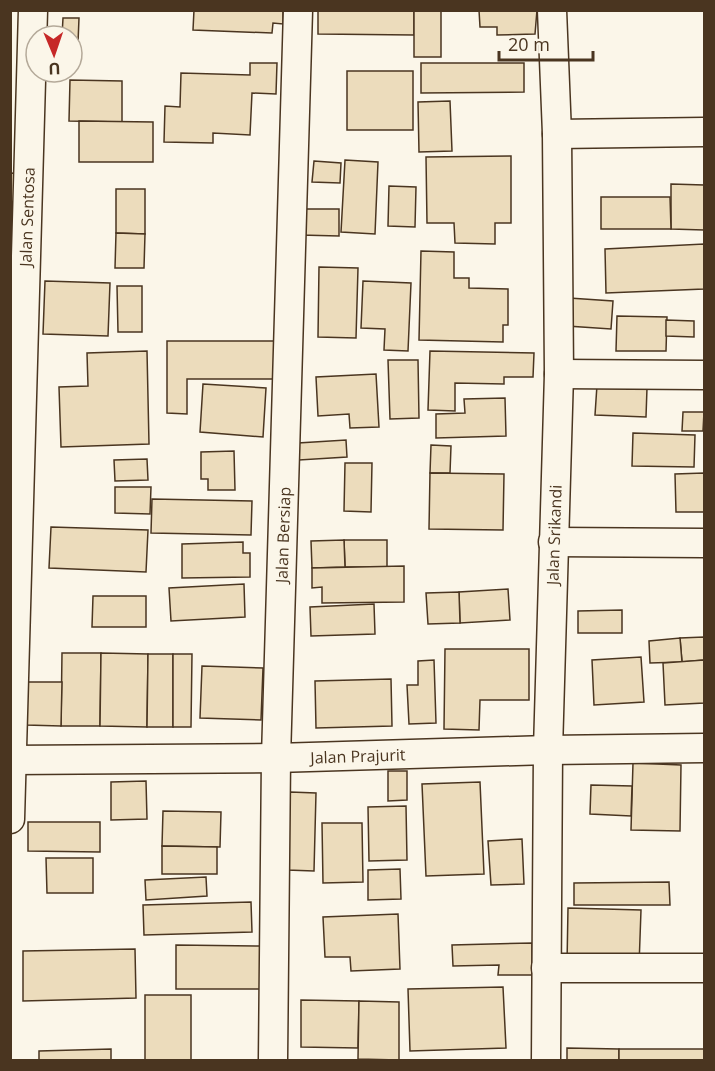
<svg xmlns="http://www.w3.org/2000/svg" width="715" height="1071" viewBox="0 0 715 1071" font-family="'Open Sans',sans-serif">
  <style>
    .building { fill: #ecdcbc; stroke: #4a3520; stroke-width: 1.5 }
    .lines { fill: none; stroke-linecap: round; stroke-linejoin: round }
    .minor-casing { stroke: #4a3520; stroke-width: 31 }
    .minor { stroke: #fbf6e9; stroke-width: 28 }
    .labels { text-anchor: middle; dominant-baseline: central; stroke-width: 4.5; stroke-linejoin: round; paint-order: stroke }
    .street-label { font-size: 16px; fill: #4a3520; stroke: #fbf6e9 }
  </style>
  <rect width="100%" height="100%" fill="#fbf6e9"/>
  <!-- building -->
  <g class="building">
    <path d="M194,10H283V24L273,23L272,33L193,30Z"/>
    <path d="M318,10H414V35L318,34Z"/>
    <rect x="414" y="10" width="27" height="47"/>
    <path d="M479,10H537L535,34L497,35V27H480Z"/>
    <path d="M63,18H79L78,43H72V36H62Z"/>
    <path d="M250,63H277L276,94L252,93L250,135L213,133V143L164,142L165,106L180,107L181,73L250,75Z"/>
    <path d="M421,63H524V92L421,93Z"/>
    <rect x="347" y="71" width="66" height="59"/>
    <path d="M70,80L122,81V122L69,121Z"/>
    <path d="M450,101L452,151L419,152L418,102Z"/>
    <path d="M79,121L153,122V162H79Z"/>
    <path d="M511,156V223H495V244L455,243L454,223H427L426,157Z"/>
    <path d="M345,160L378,162L375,234L341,232Z"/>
    <path d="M314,161L341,163L340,183L312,182Z"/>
    <path d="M10,173L26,174V202H10Z"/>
    <path d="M671,184L704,185V230L671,229Z"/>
    <path d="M389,186L416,187L415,227L388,226Z"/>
    <path d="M116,189H145V234L116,233Z"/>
    <path d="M601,197H670L671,229H601Z"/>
    <path d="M10,205H18L17,233H10Z"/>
    <path d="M301,209H339V236L300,235Z"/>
    <path d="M116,233L145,234L144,268H115Z"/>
    <path d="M704,244V289L606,293L605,249Z"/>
    <path d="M421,251L454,252V278H469V288L508,289V325H503V342L419,340Z"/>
    <path d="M319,267L358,268L356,338L318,337Z"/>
    <path d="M45,281L110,283L108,336L43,334Z"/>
    <path d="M363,281L411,283L408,351L384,350L385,329L361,328Z"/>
    <path d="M117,286H142V332H118Z"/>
    <path d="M569,298L613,301L611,329L567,326Z"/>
    <path d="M617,316L667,317L666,351H616Z"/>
    <path d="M666,320L694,321V337L666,336Z"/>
    <path d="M167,341H275V379H187V414L167,413Z"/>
    <path d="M147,351L149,444L61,447L59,387L88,386L87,353Z"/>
    <path d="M430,351L534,353L533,377H504V384L455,383V411L428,410Z"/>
    <path d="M388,360H418L419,418L390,419Z"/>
    <path d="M376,374L379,427L350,428L349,414L318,416L316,377Z"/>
    <path d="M203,384L266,388L263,437L200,432Z"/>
    <path d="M597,385L647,388L646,417L595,415Z"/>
    <path d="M505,398L506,436L436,438V414L465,413L464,399Z"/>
    <path d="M683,412H704L703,431H682Z"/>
    <path d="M633,433L695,435L694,467L632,466Z"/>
    <path d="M346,440L347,457L299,460L298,443Z"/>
    <path d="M431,445L451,446L450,473H430Z"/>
    <path d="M234,451L235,490H208V479H201V452Z"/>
    <path d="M147,459L148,480L115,481L114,460Z"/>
    <path d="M345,463H372L371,512L344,511Z"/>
    <path d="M430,473L504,474L503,530L429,529Z"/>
    <path d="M704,473V512H676L675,474Z"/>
    <path d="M115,487H151L150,514L115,513Z"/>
    <path d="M152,499L252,501L251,535L151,533Z"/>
    <path d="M51,527L148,530L146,572L49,568Z"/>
    <path d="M344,540H387V567H345Z"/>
    <path d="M344,540L345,567L312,568L311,541Z"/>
    <path d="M243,542V553H250V577L182,578V544Z"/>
    <path d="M404,566V602L322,603V587L312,588V568Z"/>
    <path d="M244,584L245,617L171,621L169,588Z"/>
    <path d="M508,589L510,620L460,623L459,592Z"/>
    <path d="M459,592L460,623L428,624L426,593Z"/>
    <path d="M93,596H146V627H92Z"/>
    <path d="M374,604L375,634L311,636L310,607Z"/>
    <path d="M622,610V633H578V611Z"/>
    <path d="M704,637V660L682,662L680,638Z"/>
    <path d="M680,638L682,662L650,663L649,641Z"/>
    <path d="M445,649H529V700H480L479,730L444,729Z"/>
    <path d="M62,653H101L100,726H61Z"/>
    <path d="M101,653L148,654L147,727L100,726Z"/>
    <path d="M148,654H173V727H147Z"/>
    <path d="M173,654H192L191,727H173Z"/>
    <path d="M641,657L644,702L594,705L592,660Z"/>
    <path d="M434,660L436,723L409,724L407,685H418V661Z"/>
    <path d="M704,660V703L665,705L663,663Z"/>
    <path d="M202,666L263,668L261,720L200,718Z"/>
    <path d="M391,679L392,726L316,728L315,681Z"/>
    <path d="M27,682H62L61,726L26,725Z"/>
    <path d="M633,763L681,765L680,831L631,830Z"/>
    <path d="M388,771H407V800L388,801Z"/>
    <path d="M146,781L147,819L111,820V782Z"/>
    <path d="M480,782L484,874L426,876L422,784Z"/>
    <path d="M591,785L632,786L631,816L590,814Z"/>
    <path d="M290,792L316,793L314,871L287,870Z"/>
    <path d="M406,806L407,860L369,861L368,807Z"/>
    <path d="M163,811L221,812L220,847L162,846Z"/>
    <path d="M28,822H100V852L28,851Z"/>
    <path d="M322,823H362L363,882L323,883Z"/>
    <path d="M522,839L524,884L491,885L488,841Z"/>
    <path d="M162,846L217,847V874H162Z"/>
    <path d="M46,858H93V893H47Z"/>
    <path d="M400,869L401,899L368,900V870Z"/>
    <path d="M206,877L207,896L146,900L145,880Z"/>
    <path d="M669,882L670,905H574V883Z"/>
    <path d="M251,902L252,932L144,935L143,905Z"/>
    <path d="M568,908L641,910L639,966L567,964Z"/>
    <path d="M398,914L400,969L351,971L350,957H325L323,917Z"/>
    <path d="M532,943V975H498L499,965L453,966L452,945Z"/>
    <path d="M176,945L261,946V989H176Z"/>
    <path d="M135,949L136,998L23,1001V951Z"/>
    <path d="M503,987L506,1048L410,1051L408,989Z"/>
    <rect x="145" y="995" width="46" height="65"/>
    <path d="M301,1000L359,1001L358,1048L301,1047Z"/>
    <path d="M359,1001L399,1002V1060L358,1059Z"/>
    <path d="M567,1048L619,1049V1060H567Z"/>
    <path d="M111,1049V1060H39V1051Z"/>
    <rect x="619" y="1049" width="85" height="11"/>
  </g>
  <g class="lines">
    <defs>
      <g id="minor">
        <path d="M557,134L704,132"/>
        <path d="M559,374L704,375"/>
        <path d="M553,542L704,543"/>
        <path d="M10,760L276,758L548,750L704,748"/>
        <path d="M10,819L33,10"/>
        <path d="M546,968H704"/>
        <path d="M273,1060L276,758L298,10"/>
        <path d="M546,1060L548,750L559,374L557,134L552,10"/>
      </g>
    </defs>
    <!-- minor casing -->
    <use href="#minor" class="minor-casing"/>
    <!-- minor -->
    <use href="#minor" class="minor"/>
  </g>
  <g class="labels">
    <!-- street labels -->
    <g class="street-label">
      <text transform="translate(27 217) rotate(-88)">Jalan Sentosa</text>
      <text transform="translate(283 535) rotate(-88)">Jalan Bersiap</text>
      <text transform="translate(554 535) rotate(-88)">Jalan Srikandi</text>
      <text transform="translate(358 756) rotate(-2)">Jalan Prajurit</text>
    </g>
  </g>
  <!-- border -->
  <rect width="715" height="1071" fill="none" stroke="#4a3520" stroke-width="24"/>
  <!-- north arrow -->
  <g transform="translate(54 54) rotate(178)"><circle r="28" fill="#fbf6e9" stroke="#b4a999" stroke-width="1.5"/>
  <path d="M0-4.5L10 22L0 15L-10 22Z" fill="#c62828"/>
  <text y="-9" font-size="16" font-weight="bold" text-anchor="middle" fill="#4a3520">U</text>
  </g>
  <!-- scale -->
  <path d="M499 51v9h94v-9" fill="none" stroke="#4a3520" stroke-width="3"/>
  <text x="508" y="51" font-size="18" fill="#4a3520" stroke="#fbf6e9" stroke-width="4.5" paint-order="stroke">20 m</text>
</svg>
